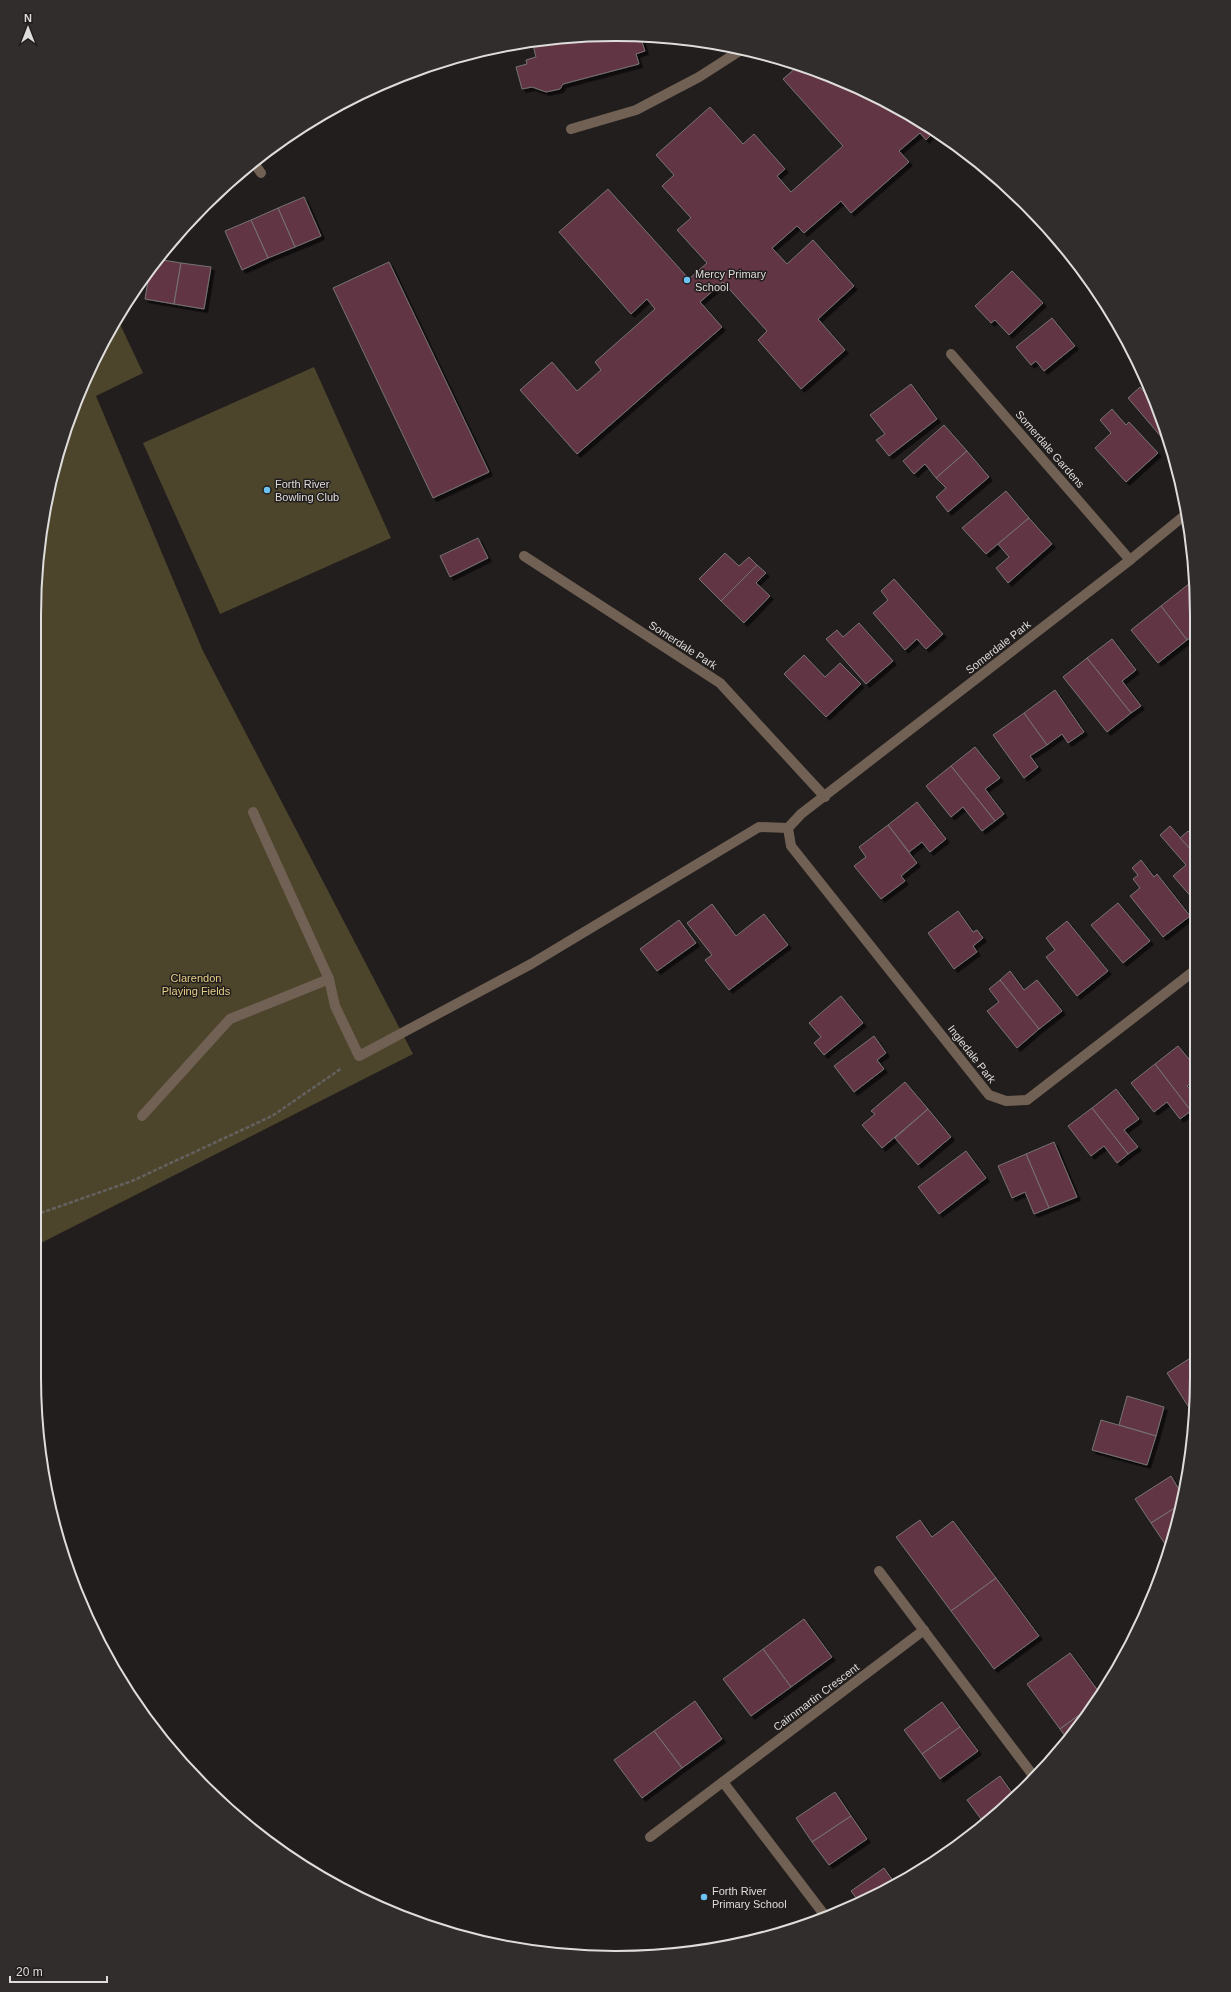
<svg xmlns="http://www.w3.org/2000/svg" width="1231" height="1992" viewBox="0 0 1231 1992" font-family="Arial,sans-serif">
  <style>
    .green { fill: #4d452b }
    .building { fill: #623644; stroke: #777374; filter: url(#shadow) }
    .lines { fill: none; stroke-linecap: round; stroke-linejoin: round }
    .path { stroke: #646160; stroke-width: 2.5; stroke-dasharray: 4 2; stroke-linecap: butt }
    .lane { stroke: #716154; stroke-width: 10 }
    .street { stroke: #716154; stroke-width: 10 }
    .poi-dot { fill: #6ec2f3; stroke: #221e1d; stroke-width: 1.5 }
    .labels { text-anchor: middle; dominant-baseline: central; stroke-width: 3; stroke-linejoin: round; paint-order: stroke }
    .poi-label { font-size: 11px; fill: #dfdddc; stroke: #221e1d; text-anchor: start }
    .street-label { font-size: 11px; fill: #dfdddc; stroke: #221e1d }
    .park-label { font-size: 11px; fill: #e6ce86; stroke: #221e1d }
    .rim { fill: none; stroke: #dfdddc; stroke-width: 2 }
  </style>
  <defs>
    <filter id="shadow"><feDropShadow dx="3.5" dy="3.5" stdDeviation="0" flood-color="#0009"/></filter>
  </defs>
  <rect width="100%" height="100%" fill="#221e1d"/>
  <!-- green -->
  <g class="green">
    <path d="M119,322L143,373L96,396L203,651L413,1054L35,1246L39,540L78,393Z"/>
    <path d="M314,367L391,538L220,614L143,443Z"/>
  </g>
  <!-- building -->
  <g class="building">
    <path d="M640,36L645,51L636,54L639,64L563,84L560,89L546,92L532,87L522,89L516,67L527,64L526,60L536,57L532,41L539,39Z"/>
    <path d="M798,66L863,90L873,101L877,97L934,132L926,140L920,133L899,151L909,162L851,213L841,201L804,233L797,226L772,248L787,264L813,240L854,286L818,319L845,350L801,389L758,340L767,331L723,282L700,302L722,327L577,454L520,390L552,362L577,391L601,370L595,362L655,309L647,299L631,314L559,232L608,189L689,279L707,263L677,230L691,218L662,186L674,175L656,155L710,107L743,144L754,134L785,169L777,176L791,192L843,146L783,79Z"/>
    <path d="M304,197L321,236L295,247L278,208Z"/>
    <path d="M278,208L295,247L268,258L251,220Z"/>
    <path d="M251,220L268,258L242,270L225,231Z"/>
    <path d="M157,259L181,263L174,304L145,299L150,269Z"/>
    <path d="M389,262L489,472L433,498L333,288Z"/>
    <path d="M181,263L211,267L204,309L174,304Z"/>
    <path d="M1012,271L1043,303L1009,335L995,320L991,323L975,306Z"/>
    <path d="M1052,318L1075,346L1044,371L1036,361L1031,365L1016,347Z"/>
    <path d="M911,384L937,419L889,456L876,440L885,434L870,415Z"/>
    <path d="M1140,387L1150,399L1169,446L1128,398Z"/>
    <path d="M1112,409L1126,425L1129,422L1158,453L1126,482L1095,448L1111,433L1100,420Z"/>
    <path d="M944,425L967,451L936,478L925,464L914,474L903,461Z"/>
    <path d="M967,451L989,477L948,512L936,497L946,488L936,478Z"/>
    <path d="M1006,491L1029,518L986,554L962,528Z"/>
    <path d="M1029,518L1052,544L1008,583L996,568L1009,557L998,544Z"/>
    <path d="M478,538L488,558L450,577L440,556Z"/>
    <path d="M725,553L739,566L749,557L757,565L721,601L699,579Z"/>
    <path d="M757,565L766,573L756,583L770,596L744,623L721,601Z"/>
    <path d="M894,579L943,634L926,649L917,639L905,650L873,613L888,600L881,591Z"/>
    <path d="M1190,583L1196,590L1195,634L1187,640L1161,606Z"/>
    <path d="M1161,606L1187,640L1158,663L1131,630Z"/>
    <path d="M859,623L893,661L866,684L826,639L837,630L843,637Z"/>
    <path d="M1112,639L1136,670L1122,681L1141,706L1131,713L1087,658Z"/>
    <path d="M804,655L825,677L840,663L861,684L826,717L784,674Z"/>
    <path d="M1087,658L1131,713L1107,732L1063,677Z"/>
    <path d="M1055,690L1084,732L1068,743L1062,734L1047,745L1024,713Z"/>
    <path d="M1024,713L1047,745L1030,756L1038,767L1024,778L993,735Z"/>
    <path d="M975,747L1000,778L985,789L1004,814L995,821L951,766Z"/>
    <path d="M951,766L995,821L982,831L963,807L951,817L926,786Z"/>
    <path d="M917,802L946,839L930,852L922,842L909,852L888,825Z"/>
    <path d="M888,825L917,863L901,876L905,881L881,899L854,866L866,857L859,847Z"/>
    <path d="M1170,826L1195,854L1194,900L1173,876L1186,865L1160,835Z"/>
    <path d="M1188,831L1195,839V854L1180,838Z"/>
    <path d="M1141,860L1154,877L1157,874L1190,916L1163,937L1130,896L1140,888L1133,879L1138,875L1132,868Z"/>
    <path d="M1118,903L1150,941L1123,963L1091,925Z"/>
    <path d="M712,904L736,936L764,914L788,945L729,990L705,960L712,955L687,923Z"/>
    <path d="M958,911L973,932L977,930L983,938L973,946L977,952L954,969L928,933Z"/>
    <path d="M679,920L696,943L657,971L640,949Z"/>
    <path d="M1067,921L1108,971L1077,996L1046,957L1055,950L1046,938Z"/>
    <path d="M1010,971L1024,990L1037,980L1062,1011L1039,1029L1000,980Z"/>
    <path d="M1000,980L1039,1029L1017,1048L987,1011L999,1002L989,989Z"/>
    <path d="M841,996L863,1023L824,1055L814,1043L821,1037L809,1023Z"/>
    <path d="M874,1036L886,1053L877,1060L884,1069L854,1092L834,1066Z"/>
    <path d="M1178,1046L1194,1065V1081L1187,1086L1194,1094L1193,1109L1191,1111L1155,1064Z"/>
    <path d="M1155,1064L1191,1111L1180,1119L1167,1102L1154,1112L1131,1083Z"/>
    <path d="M905,1082L928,1109L882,1148L862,1125L875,1114L871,1111Z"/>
    <path d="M1116,1089L1139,1119L1124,1130L1138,1147L1128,1154L1092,1108Z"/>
    <path d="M1092,1108L1128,1154L1117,1163L1104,1146L1091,1156L1068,1126Z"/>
    <path d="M928,1109L951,1137L918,1165L895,1138Z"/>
    <path d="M1054,1142L1077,1197L1049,1208L1026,1154Z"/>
    <path d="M966,1151L986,1178L939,1214L918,1187Z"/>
    <path d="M1026,1154L1049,1208L1034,1214L1025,1192L1012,1198L998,1166Z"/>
    <path d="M1192,1357V1403L1188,1406L1167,1373Z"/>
    <path d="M1127,1396L1164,1407L1156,1436L1119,1425Z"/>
    <path d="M1101,1420L1156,1436L1147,1465L1092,1450Z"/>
    <path d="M1171,1476L1181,1493L1178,1506L1151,1523L1135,1499Z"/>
    <path d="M1178,1506L1167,1547L1151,1523Z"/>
    <path d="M920,1520L932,1537L953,1521L996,1578L951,1611L896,1537Z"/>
    <path d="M996,1578L1039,1636L994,1669L951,1611Z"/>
    <path d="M804,1619L832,1657L791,1687L763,1649Z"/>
    <path d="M763,1649L791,1687L751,1716L723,1679Z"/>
    <path d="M1070,1653L1099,1692L1090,1707L1060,1729L1027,1684Z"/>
    <path d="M695,1701L722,1739L682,1768L654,1731Z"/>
    <path d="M942,1702L960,1727L922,1754L904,1730Z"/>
    <path d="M1090,1707L1077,1730L1068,1740L1060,1729Z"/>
    <path d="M960,1727L978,1751L940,1779L922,1754Z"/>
    <path d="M654,1731L682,1768L642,1798L614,1760Z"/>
    <path d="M1000,1776L1015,1797L984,1823L967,1800Z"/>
    <path d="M835,1792L851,1816L812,1842L796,1818Z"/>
    <path d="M851,1816L867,1839L829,1865L812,1842Z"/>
    <path d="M884,1868L896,1885L860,1903L851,1891Z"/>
  </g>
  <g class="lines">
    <!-- path -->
    <path class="path" d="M35,1215L132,1181L272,1116L342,1068"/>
    <!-- lane -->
    <g class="lane">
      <path d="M571,129L636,110L699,77L741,50"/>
      <path d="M253,812L329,979L335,1006L359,1056L531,964L759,827L788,828"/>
      <path d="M142,1116L230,1019L329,979"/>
    </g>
    <!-- street -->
    <g class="street">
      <path d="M254,163L261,173"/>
      <path d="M951,354L1130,560"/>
      <path d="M1185,515L1130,560L801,814L788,828L791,846L989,1095L1006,1101L1027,1100L1194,971"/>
      <path d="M524,556L720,683L825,797"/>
      <path d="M879,1571L1035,1778"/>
      <path d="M723,1782L826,1917"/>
      <path d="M650,1837L924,1630"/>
    </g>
  </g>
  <!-- markers -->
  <g class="poi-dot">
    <circle cx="687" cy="280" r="4"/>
    <circle cx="267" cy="490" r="4"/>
    <circle cx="704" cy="1897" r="4"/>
  </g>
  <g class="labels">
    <!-- poi labels -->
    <g class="poi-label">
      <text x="695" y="274">Mercy Primary<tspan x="695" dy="13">School</tspan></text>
      <text x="275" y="484">Forth River<tspan x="275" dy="13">Bowling Club</tspan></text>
      <text x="712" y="1891">Forth River<tspan x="712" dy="13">Primary School</tspan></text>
    </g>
    <!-- street labels -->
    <g class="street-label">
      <text transform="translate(1050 449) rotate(49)">Somerdale Gardens</text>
      <text transform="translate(683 645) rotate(33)">Somerdale Park</text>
      <text transform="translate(998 647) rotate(-38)">Somerdale Park</text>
      <text transform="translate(972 1054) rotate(52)">Ingledale Park</text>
      <text transform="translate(816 1697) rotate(-37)">Cairnmartin Crescent</text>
    </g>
    <!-- park labels -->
    <g class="park-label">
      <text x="196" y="978">Clarendon<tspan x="196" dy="13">Playing Fields</tspan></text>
    </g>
  </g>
  <!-- crop -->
  <path d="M0 0H1231V1992H0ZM615 41H616A574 574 0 0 1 1190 615V1377A574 574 0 0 1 616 1951H615A574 574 0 0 1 41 1377V615A574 574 0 0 1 615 41Z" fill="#312d2c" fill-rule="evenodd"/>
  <path class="rim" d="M615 41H616A574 574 0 0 1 1190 615V1377A574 574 0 0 1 616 1951H615A574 574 0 0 1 41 1377V615A574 574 0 0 1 615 41Z"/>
  <!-- north arrow -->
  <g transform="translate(28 28)" stroke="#221e1d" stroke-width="3" paint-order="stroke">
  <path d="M0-3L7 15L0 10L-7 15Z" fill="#dfdddc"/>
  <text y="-6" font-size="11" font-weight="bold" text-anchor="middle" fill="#dfdddc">N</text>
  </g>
  <!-- scale -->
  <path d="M10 1976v6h97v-6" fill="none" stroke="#dfdddc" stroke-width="2"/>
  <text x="16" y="1976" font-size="12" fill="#dfdddc" stroke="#221e1d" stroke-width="3" paint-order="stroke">20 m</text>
</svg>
